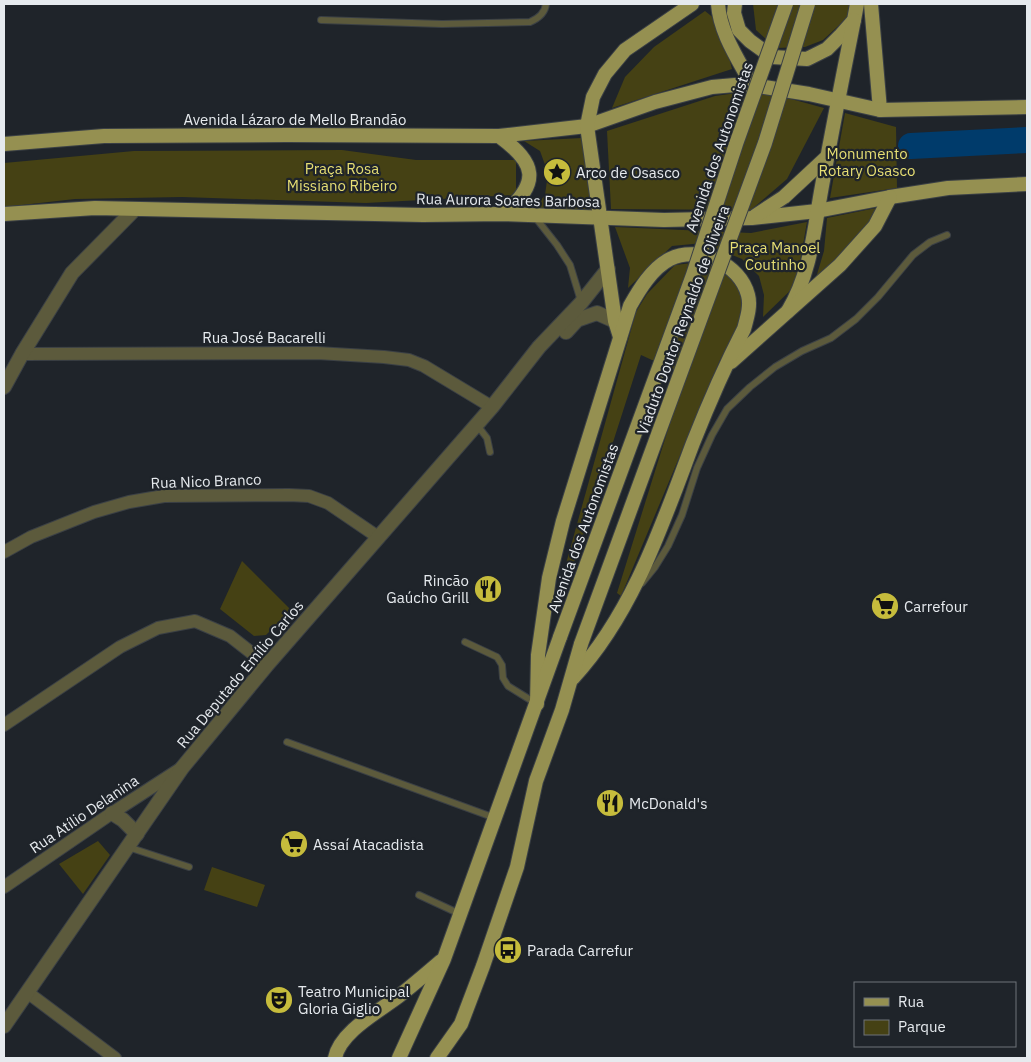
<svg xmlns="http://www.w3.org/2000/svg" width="1031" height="1062" viewBox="0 0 1031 1062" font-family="'IBM Plex Sans',sans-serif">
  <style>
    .green { fill: #454114 }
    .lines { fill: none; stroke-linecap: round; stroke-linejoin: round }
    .river { stroke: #003b6b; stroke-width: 26 }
    .service-casing { stroke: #3b4045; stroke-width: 8 }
    .minor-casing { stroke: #3b4045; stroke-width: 14 }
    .tertiary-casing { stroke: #3b4045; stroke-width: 16 }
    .primary-casing { stroke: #3b4045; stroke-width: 16 }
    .service { stroke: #5c5a3c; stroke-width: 6 }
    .minor { stroke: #5c5a3c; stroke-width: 12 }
    .tertiary { stroke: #5c5a3c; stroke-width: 14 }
    .primary { stroke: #959051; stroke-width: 14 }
    .primary-bridge-casing { stroke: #3b4045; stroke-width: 16; stroke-linecap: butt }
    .primary-bridge { stroke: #959051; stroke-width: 14 }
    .labels { text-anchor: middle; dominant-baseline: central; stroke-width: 4.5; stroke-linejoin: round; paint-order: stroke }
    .street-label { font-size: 15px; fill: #e6eaee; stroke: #1f242a }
    .park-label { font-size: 15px; fill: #e6de73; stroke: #1f242a }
    .poi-label { font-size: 15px; fill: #e6eaee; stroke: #1f242a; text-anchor: start }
  </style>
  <rect width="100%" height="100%" fill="#1f242a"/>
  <!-- green -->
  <g class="green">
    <path d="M753,4H850L847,18L823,40L805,47L776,48L756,30Z"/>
    <path d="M705,11L715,19L727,49L732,69L612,108L625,77L654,47Z"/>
    <path d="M758,90L824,108L787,179L751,210L611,209L607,131L715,96Z"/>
    <path d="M845,113L896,127L897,188L830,198Z"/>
    <path d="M582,138L596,213L534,209L545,195L548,173L540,151L524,141Z"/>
    <path d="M342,150L416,160H516V195L366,203L182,197L75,199L4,207V163L134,151Z"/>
    <path d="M876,208L873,221L815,281L824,251L827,218Z"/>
    <path d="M807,222L796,285L763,317L764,295L759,276L742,259L703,243L672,246L628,288L630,268L615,227L751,233Z"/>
    <path d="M701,262L729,274L743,286L744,324L720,360L621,596L617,593L685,375L641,355L563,598L557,596L636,312L647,294L675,265Z"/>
    <path d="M242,561L291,610L266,635L254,636L220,609Z"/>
    <path d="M98,841L110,855L83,894L59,864Z"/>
    <path d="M212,867L265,885L257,907L204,890Z"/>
  </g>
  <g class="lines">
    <!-- river -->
    <path class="river" d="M911,146L1027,140"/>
    <defs>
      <g id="service">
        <path d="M321,20L442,24L530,22C537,19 545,13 546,4"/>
        <path d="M535,217L557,245L570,265L581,301"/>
        <path d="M477,425L487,438L490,452"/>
        <path d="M642,583L655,567L668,546L682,515L697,468L712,435L727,409L750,387L775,367L802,351L831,338L856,319L878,297L913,255L930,242L947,235"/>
        <path d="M465,642L497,657L502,665L503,678L508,686L537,704"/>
        <path d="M287,742L495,818"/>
        <path d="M128,847L189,867"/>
        <path d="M419,895L460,914"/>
      </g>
      <g id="minor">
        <path d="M22,354L317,353L384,357L409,360L424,366L492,407"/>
        <path d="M4,552L31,537L94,512L129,502L164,496L289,495L309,496L328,503L378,537"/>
        <path d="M4,725L120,647L158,628L195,621L230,636L267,665"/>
        <path d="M4,887L112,813L180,769"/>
        <path d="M27,992L115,1058"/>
      </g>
      <g id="tertiary">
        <path d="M566,332L577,320L597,313L615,321"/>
        <path d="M4,387L22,354L72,273L135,209"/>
        <path d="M112,813L123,820L137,834"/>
        <path d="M4,1026L182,768L267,665L492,407L539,347L581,303L608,269"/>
      </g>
      <g id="primary">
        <path d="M718,4C720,33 738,59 752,85"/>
        <path d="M735,4L734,13L739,30L750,41L772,57L807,59L827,49L840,36L854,20L857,4"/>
        <path d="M871,4L880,110"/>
        <path d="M499,136C537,164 540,182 504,214"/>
        <path d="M4,144L104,136L287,135L499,136L587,126L655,102L712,87L735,85H752L809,94L880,110L1027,107"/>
        <path d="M4,214L95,208L423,215L504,214L664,220L752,218L817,211L890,197L948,188L1027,184"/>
        <path d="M755,216L784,197L827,157"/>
        <path d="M788,311C811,273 814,229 822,186C832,131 843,75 854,20"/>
        <path d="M620,337L615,321L587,126L593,97L605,74L625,50L692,4"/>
        <path d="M731,362L840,265L875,226L890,197"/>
        <path d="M537,704L538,655L549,578L563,521L630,306C639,290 652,268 670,259C699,245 740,264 748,295C751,306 747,318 744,329C725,366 708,405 693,443C662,525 633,613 573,678"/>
        <path d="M335,1058C340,1032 378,1012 399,996C413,985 427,973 441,961"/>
        <path d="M399,1058L444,959L560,637"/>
        <path d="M437,1058L461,1024L483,966L517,867L536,781L562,710L581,644"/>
      </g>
    </defs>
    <!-- service casing -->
    <use href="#service" class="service-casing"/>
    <!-- minor casing -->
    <use href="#minor" class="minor-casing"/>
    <!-- tertiary casing -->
    <use href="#tertiary" class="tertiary-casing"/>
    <!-- primary casing -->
    <use href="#primary" class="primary-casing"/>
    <!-- service -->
    <use href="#service" class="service"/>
    <!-- minor -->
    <use href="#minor" class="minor"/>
    <!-- tertiary -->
    <use href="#tertiary" class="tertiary"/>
    <!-- primary -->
    <use href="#primary" class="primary"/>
    <defs>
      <g id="primary-bridge">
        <path d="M560,637L693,275L736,144L786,4"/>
        <path d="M581,644L765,143L808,4"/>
      </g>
    </defs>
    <!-- primary-bridge casing -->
    <use href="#primary-bridge" class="primary-bridge-casing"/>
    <!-- primary-bridge -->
    <use href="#primary-bridge" class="primary-bridge"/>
  </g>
  <!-- icons -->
  <defs>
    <symbol id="sight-disc" viewBox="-11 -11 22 22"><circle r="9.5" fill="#c6bc3c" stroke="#1f242a"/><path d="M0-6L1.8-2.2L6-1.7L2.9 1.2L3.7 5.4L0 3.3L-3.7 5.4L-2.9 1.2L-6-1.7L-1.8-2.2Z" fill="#111"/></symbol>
    <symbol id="restaurant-disc" viewBox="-11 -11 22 22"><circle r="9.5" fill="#c6bc3c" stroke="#1f242a"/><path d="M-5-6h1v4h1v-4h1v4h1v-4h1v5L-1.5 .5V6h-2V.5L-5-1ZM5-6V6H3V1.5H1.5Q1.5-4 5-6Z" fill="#111"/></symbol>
    <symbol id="supermarket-disc" viewBox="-11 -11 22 22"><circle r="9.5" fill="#c6bc3c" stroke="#1f242a"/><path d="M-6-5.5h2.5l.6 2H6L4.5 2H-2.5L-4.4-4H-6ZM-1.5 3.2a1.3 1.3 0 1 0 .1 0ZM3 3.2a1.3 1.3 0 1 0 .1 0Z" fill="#111"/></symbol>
    <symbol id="bus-disc" viewBox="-11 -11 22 22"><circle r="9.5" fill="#c6bc3c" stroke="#1f242a"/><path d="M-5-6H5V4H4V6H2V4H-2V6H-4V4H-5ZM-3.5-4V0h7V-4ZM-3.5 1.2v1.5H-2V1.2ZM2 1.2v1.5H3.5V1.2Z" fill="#111"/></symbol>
    <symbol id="theatre-disc" viewBox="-11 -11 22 22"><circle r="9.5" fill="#c6bc3c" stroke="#1f242a"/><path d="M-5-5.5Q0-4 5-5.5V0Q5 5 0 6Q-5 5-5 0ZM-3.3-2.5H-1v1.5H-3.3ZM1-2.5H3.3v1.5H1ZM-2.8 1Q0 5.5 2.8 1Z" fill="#111"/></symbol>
  </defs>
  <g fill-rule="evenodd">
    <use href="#sight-disc" x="541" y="156" width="32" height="32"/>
    <use href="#restaurant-disc" x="472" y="573" width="32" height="32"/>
    <use href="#supermarket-disc" x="869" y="590" width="32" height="32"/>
    <use href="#restaurant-disc" x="594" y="787" width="32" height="32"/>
    <use href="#supermarket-disc" x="278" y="828" width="32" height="32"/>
    <use href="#bus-disc" x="492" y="934" width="32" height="32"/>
    <use href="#theatre-disc" x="263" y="984" width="32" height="32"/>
  </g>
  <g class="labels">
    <!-- street labels -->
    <g class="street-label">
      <text x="295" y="119">Avenida Lázaro de Mello Brandão</text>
      <text transform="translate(719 147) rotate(-71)">Avenida dos Autonomistas</text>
      <text transform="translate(508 200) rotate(1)">Rua Aurora Soares Barbosa</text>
      <text transform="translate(683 320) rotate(-70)">Viaduto Doutor Reynaldo de Oliveira</text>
      <text x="264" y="337">Rua José Bacarelli</text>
      <text transform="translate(206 481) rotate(-2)">Rua Nico Branco</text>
      <text transform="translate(583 528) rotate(-70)">Avenida dos Autonomistas</text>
      <text transform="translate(240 674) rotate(-50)">Rua Deputado Emílio Carlos</text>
      <text transform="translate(84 814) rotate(-34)">Rua Atílio Delanina</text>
    </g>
    <!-- park labels -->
    <g class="park-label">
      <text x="867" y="153">Monumento<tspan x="867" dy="17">Rotary Osasco</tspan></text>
      <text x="342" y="168">Praça Rosa<tspan x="342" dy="17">Missiano Ribeiro</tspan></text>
      <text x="775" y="247">Praça Manoel<tspan x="775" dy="17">Coutinho</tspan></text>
    </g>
    <!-- poi labels -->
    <g class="poi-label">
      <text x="576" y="172">Arco de Osasco</text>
      <text x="469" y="580" text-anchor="end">Rincão<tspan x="469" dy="17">Gaúcho Grill</tspan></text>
      <text x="904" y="606">Carrefour</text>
      <text x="629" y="803">McDonald's</text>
      <text x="313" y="844">Assaí Atacadista</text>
      <text x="527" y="950">Parada Carrefur</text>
      <text x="298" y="991">Teatro Municipal<tspan x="298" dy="17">Gloria Giglio</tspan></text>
    </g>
  </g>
  <!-- border -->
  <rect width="1031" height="1062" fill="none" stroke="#e6eaee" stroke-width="10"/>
  <!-- legend -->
  <rect x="854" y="982" width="162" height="65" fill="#1f242a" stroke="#6f7378"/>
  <rect x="864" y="998" width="25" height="8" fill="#959051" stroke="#6f7378"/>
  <text x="898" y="1007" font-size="15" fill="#e6eaee">Rua</text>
  <rect x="864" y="1020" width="25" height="15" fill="#454114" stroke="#6f7378"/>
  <text x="898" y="1032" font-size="15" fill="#e6eaee">Parque</text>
</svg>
